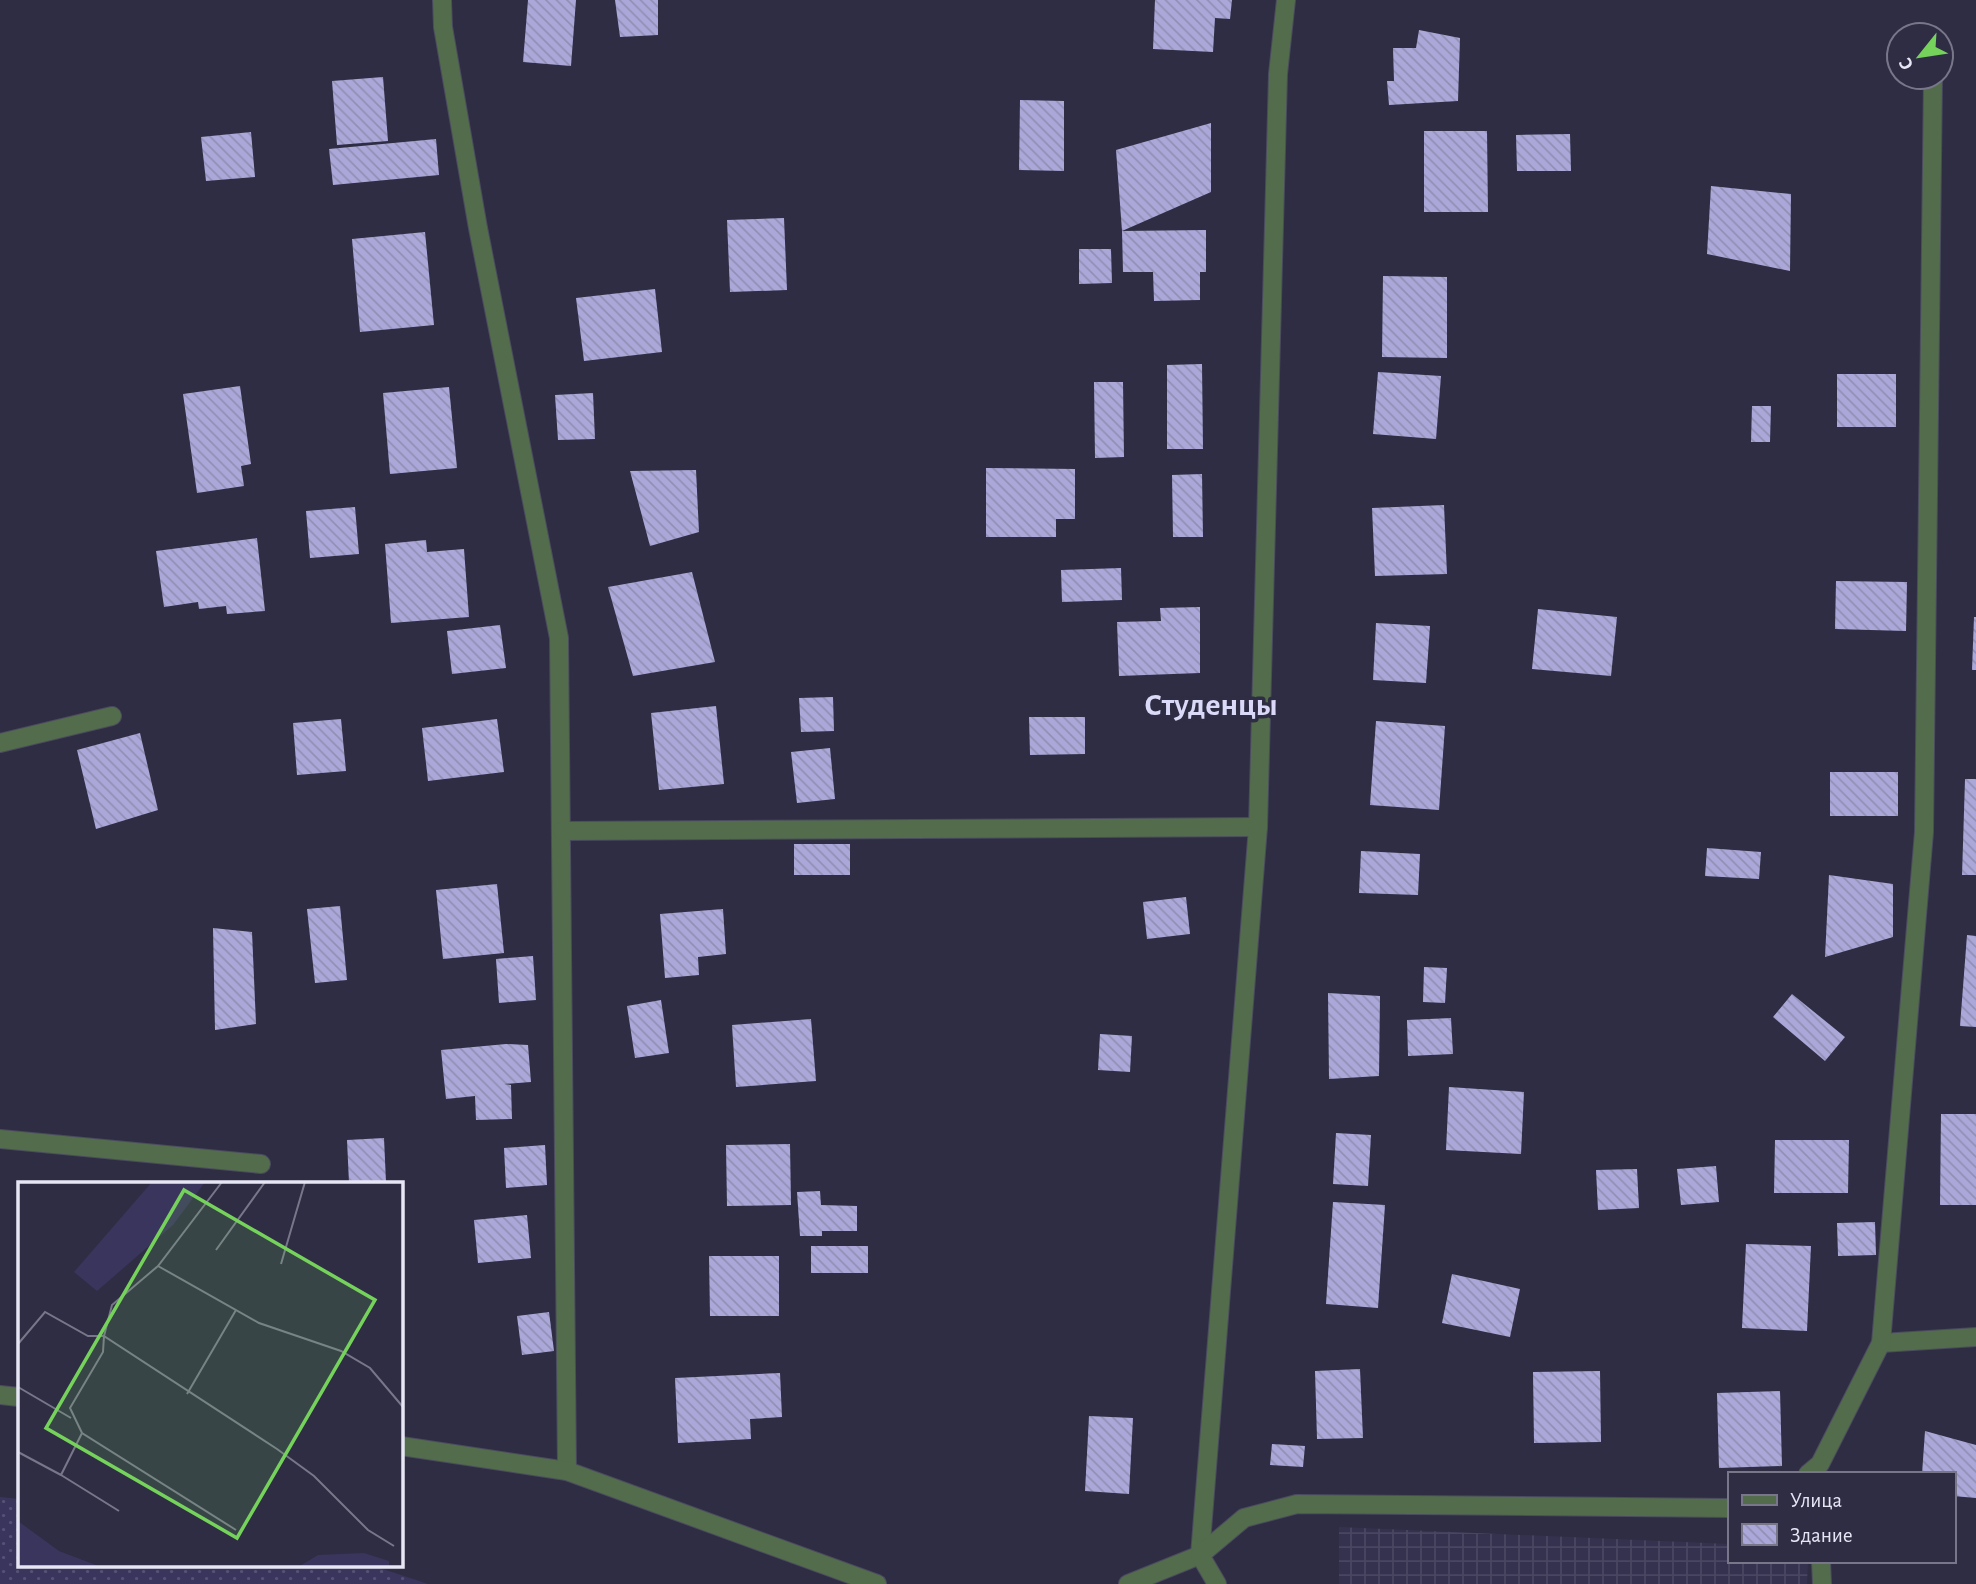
<svg xmlns="http://www.w3.org/2000/svg" width="1976" height="1584" viewBox="0 0 1976 1584" font-family="'Alegreya Sans',sans-serif">
  <style>
    .industrial { fill: url(#industrial-grid) }
    .garden { fill: url(#garden-dots) }
    .building { fill: url(#building-back-hatch) }
    .lines { fill: none; stroke-linecap: round; stroke-linejoin: round }
    .minor-casing { stroke: #4b4b5f; stroke-width: 20 }
    .minor { stroke: #536c4c; stroke-width: 18 }
    .labels { text-anchor: middle; dominant-baseline: central; stroke-width: 7; stroke-linejoin: round; paint-order: stroke }
    .quarter-label { font-size: 32px; font-weight: bold; fill: #dad9f7; stroke: #2e2d43 }
    .inset-road { fill: none; stroke: #78778a; stroke-width: 2 }
    .view { fill: #75d25b; fill-opacity: 0.15; stroke: #75d25b; stroke-width: 3.5 }
    .inset-edge { fill: none; stroke: #e6e6f5; stroke-width: 3.5 }
  </style>
  <defs>
    <pattern id="industrial-grid" width="8" height="8" patternUnits="userSpaceOnUse" patternTransform="scale(1.75)"><rect width="8" height="8" fill="#34324f"/><path d="M0 4h8M4 0v8" fill="none" stroke="#484660"/></pattern>
    <pattern id="garden-dots" width="8" height="8" patternUnits="userSpaceOnUse" patternTransform="scale(1.75)"><rect width="8" height="8" fill="#3a355d"/><path d="M2 2h.1M6 6h.1" fill="none" stroke="#565275" stroke-width="1.8" stroke-linecap="round"/></pattern>
    <pattern id="building-back-hatch" width="6" height="6" patternUnits="userSpaceOnUse" patternTransform="scale(1.75)"><rect width="6" height="6" fill="#aba8d9"/><path d="M-1 5l2 2M0 0l6 6M5-1l2 2" fill="none" stroke="#928fb5"/></pattern>
  </defs>
  <rect width="100%" height="100%" fill="#2e2d43"/>
  <!-- industrial -->
  <path class="industrial" d="M1339,1527L1729,1544V1561H1808L1807,1584H1339Z"/>
  <!-- garden -->
  <path class="garden" d="M0,1497L19,1499V1565H371L428,1584H0Z"/>
  <!-- building -->
  <g class="building">
    <path d="M528,0H576L571,66L523,62Z"/>
    <path d="M615,0H658V35L620,37Z"/>
    <path d="M1155,0H1232L1230,19L1215,18L1213,52L1153,49Z"/>
    <path d="M1419,30L1460,38L1458,101L1389,105L1387,81H1394L1393,48H1416Z"/>
    <path d="M383,77L388,141L337,145L332,81Z"/>
    <path d="M1020,100L1064,101V171L1019,170Z"/>
    <path d="M1211,123V192L1122,231L1116,150Z"/>
    <path d="M1424,131H1487L1488,212H1424Z"/>
    <path d="M251,132L255,177L206,181L201,137Z"/>
    <path d="M1570,134L1571,171H1517L1516,135Z"/>
    <path d="M436,139L439,175L333,185L329,149Z"/>
    <path d="M1711,186L1791,194L1790,271L1707,254Z"/>
    <path d="M784,218L787,290L730,292L727,220Z"/>
    <path d="M1206,230V272H1200V300L1154,301L1153,272H1123L1122,231Z"/>
    <path d="M425,232L434,325L360,332L352,239Z"/>
    <path d="M1079,249H1111L1112,283L1079,284Z"/>
    <path d="M1383,276L1447,277V358L1382,357Z"/>
    <path d="M655,289L662,352L584,361L576,298Z"/>
    <path d="M1202,364L1203,449H1167V365Z"/>
    <path d="M1378,372L1441,376L1436,439L1373,434Z"/>
    <rect x="1837" y="374" width="59" height="53"/>
    <path d="M1094,382H1123L1124,457L1095,458Z"/>
    <path d="M240,386L251,464L241,466L244,486L197,493L183,394Z"/>
    <path d="M449,387L457,468L390,474L383,393Z"/>
    <path d="M593,393L595,439L558,440L555,395Z"/>
    <path d="M1752,406H1771L1770,442H1751Z"/>
    <path d="M986,468L1075,469V519H1056V537H986Z"/>
    <path d="M696,470L699,532L650,546L630,471Z"/>
    <path d="M1202,474L1203,537H1173L1172,475Z"/>
    <path d="M1444,505L1447,574L1375,576L1372,508Z"/>
    <path d="M355,507L359,554L310,558L306,511Z"/>
    <path d="M257,538L265,611L227,614L226,606L199,609L198,602L164,607L156,551Z"/>
    <path d="M426,540L427,552L464,549L469,617L391,623L385,544Z"/>
    <path d="M1121,568L1122,600L1062,602L1061,570Z"/>
    <path d="M692,572L715,662L633,676L608,587Z"/>
    <path d="M1836,581L1907,582L1906,631L1835,629Z"/>
    <path d="M1200,607V673L1119,676L1117,622L1161,621L1160,608Z"/>
    <path d="M1538,609L1617,617L1611,676L1532,669Z"/>
    <path d="M1974,617H1976V670H1972Z"/>
    <path d="M1376,623L1430,626L1426,683L1373,680Z"/>
    <path d="M500,625L506,668L452,674L447,631Z"/>
    <path d="M833,697L834,731L801,732L799,698Z"/>
    <path d="M716,706L724,784L659,790L651,713Z"/>
    <path d="M1029,717H1085V754L1030,755Z"/>
    <path d="M341,719L346,771L297,775L293,723Z"/>
    <path d="M497,719L504,772L428,781L422,728Z"/>
    <path d="M1376,721L1445,726L1439,810L1370,805Z"/>
    <path d="M140,733L158,810L96,829L77,750Z"/>
    <path d="M830,748L835,799L797,803L791,752Z"/>
    <rect x="1830" y="772" width="68" height="44"/>
    <path d="M1965,779H1976V875H1962Z"/>
    <rect x="794" y="844" width="56" height="31"/>
    <path d="M1707,848L1761,852L1759,879L1705,876Z"/>
    <path d="M1361,851L1420,854L1418,895L1359,893Z"/>
    <path d="M1829,875L1893,884V937L1825,957Z"/>
    <path d="M497,884L504,953L443,959L436,890Z"/>
    <path d="M1186,897L1190,934L1147,939L1143,902Z"/>
    <path d="M340,906L347,980L315,983L307,909Z"/>
    <path d="M723,909L726,954L698,957L699,975L665,978L660,914Z"/>
    <path d="M213,928L252,932L256,1024L215,1030Z"/>
    <path d="M1967,935L1976,936V1027L1960,1026Z"/>
    <path d="M533,956L536,1000L499,1003L496,959Z"/>
    <path d="M1424,967L1447,968L1445,1003L1423,1002Z"/>
    <path d="M1328,993L1380,996L1379,1076L1329,1079Z"/>
    <path d="M1792,994L1845,1037L1825,1061L1773,1017Z"/>
    <path d="M661,1000L669,1053L635,1058L627,1006Z"/>
    <path d="M1451,1018L1453,1054L1408,1056L1407,1020Z"/>
    <path d="M811,1019L816,1081L736,1087L732,1025Z"/>
    <path d="M1100,1034L1132,1036L1130,1072L1098,1070Z"/>
    <path d="M506,1044L528,1045L531,1082L504,1084L511,1085L512,1119L476,1120L475,1096L446,1099L441,1050Z"/>
    <path d="M1449,1087L1524,1092L1521,1154L1446,1150Z"/>
    <path d="M1941,1114H1976V1205H1940Z"/>
    <path d="M1336,1133L1371,1135L1368,1186L1333,1184Z"/>
    <path d="M384,1138L386,1182L349,1183L347,1140Z"/>
    <path d="M1775,1140H1849L1848,1193H1774Z"/>
    <path d="M790,1144L791,1205L727,1206L726,1145Z"/>
    <path d="M545,1145L547,1185L506,1188L504,1148Z"/>
    <path d="M1716,1166L1719,1202L1681,1205L1677,1169Z"/>
    <path d="M1637,1169L1639,1208L1598,1210L1596,1170Z"/>
    <path d="M820,1191L821,1205L857,1206V1231H822V1236H800L797,1192Z"/>
    <path d="M1333,1202L1385,1205L1378,1308L1326,1304Z"/>
    <path d="M527,1215L531,1258L478,1263L474,1220Z"/>
    <path d="M1875,1222L1876,1255L1838,1256L1837,1223Z"/>
    <path d="M1746,1244L1811,1246L1807,1331L1742,1328Z"/>
    <rect x="811" y="1246" width="57" height="27"/>
    <path d="M709,1256H779V1316H710Z"/>
    <path d="M1452,1274L1520,1289L1510,1337L1442,1323Z"/>
    <path d="M549,1312L554,1351L522,1355L517,1316Z"/>
    <path d="M1360,1369L1363,1438L1317,1439L1315,1371Z"/>
    <path d="M1600,1371L1601,1442L1534,1443L1533,1372Z"/>
    <path d="M780,1373L782,1417L750,1419L751,1439L678,1443L675,1378Z"/>
    <path d="M1780,1391L1782,1466L1719,1468L1717,1393Z"/>
    <path d="M1089,1416L1133,1418L1129,1494L1085,1491Z"/>
    <path d="M1925,1431L1976,1445V1498L1953,1496V1474H1922Z"/>
    <path d="M1272,1444L1305,1446L1303,1467L1270,1465Z"/>
  </g>
  <g class="lines">
    <defs>
      <g id="minor">
        <path d="M442,0L443,27L478,228L559,638L567,1471"/>
        <path d="M0,743L112,716"/>
        <path d="M562,831L1258,827"/>
        <path d="M0,1139L261,1164"/>
        <path d="M1881,1343L1976,1337"/>
        <path d="M0,1395L19,1397"/>
        <path d="M401,1446L567,1471L877,1584"/>
        <path d="M1808,1474L1820,1464L1881,1343L1924,832L1933,77"/>
        <path d="M1821,1561L1822,1584"/>
        <path d="M1128,1584L1200,1555L1258,827L1278,74L1286,0"/>
        <path d="M1217,1584L1200,1555L1244,1518L1297,1504L1729,1508"/>
      </g>
    </defs>
    <!-- minor casing -->
    <use href="#minor" class="minor-casing"/>
    <!-- minor -->
    <use href="#minor" class="minor"/>
  </g>
  <g class="labels">
    <!-- quarter labels -->
    <g class="quarter-label">
      <text x="1211" y="705">Студенцы</text>
    </g>
  </g>
  <!-- overview -->
  <g transform="translate(18 1182)">
    <rect width="385" height="385" fill="#2e2d43"/>
    <path d="M0,339L41,369L83,385H0ZM346,371L371,379V385H280L300,373Z" fill="#3a355d"/>
    <path d="M134,0H187L155,43L79,109L56,90Z" fill="#3a355d"/>
    <path class="inset-road" d="M204,0L140,84L94,123L86,154L259,267L296,294L350,348L376,364M198,68L247,0M263,82L287,0M140,84L241,141L323,169L352,186L385,225M0,162L27,130L70,154H86L85,170L52,226L64,251L218,348M0,205L53,236M169,212L218,128M64,251L43,293L101,329M0,270L43,293"/>
    <path class="view" d="M166,8L357,118L219,356L28,246Z"/>
    <rect width="385" height="385" class="inset-edge"/>
  </g>
  <!-- legend -->
  <rect x="1728" y="1472" width="228" height="91" fill="#2e2d43" stroke="#78778a" stroke-width="2"/>
  <rect x="1742" y="1495" width="35" height="10" fill="#536c4c" stroke="#78778a" stroke-width="2"/>
  <text x="1790" y="1507" font-size="21" fill="#e6e6f5">Улица</text>
  <rect x="1742" y="1524" width="35" height="21" fill="url(#building-back-hatch)" stroke="#78778a" stroke-width="2"/>
  <text x="1790" y="1542" font-size="21" fill="#e6e6f5">Здание</text>
  <!-- north arrow -->
  <g transform="translate(1920 56) rotate(240)"><circle r="33" fill="#2e2d43" stroke="#78778a" stroke-width="2"/>
  <path d="M0-5L12 26L0 18L-12 26Z" fill="#75d25b"/>
  <text y="-10" font-size="19" font-weight="bold" text-anchor="middle" fill="#e6e6f5">С</text>
  </g>
</svg>
